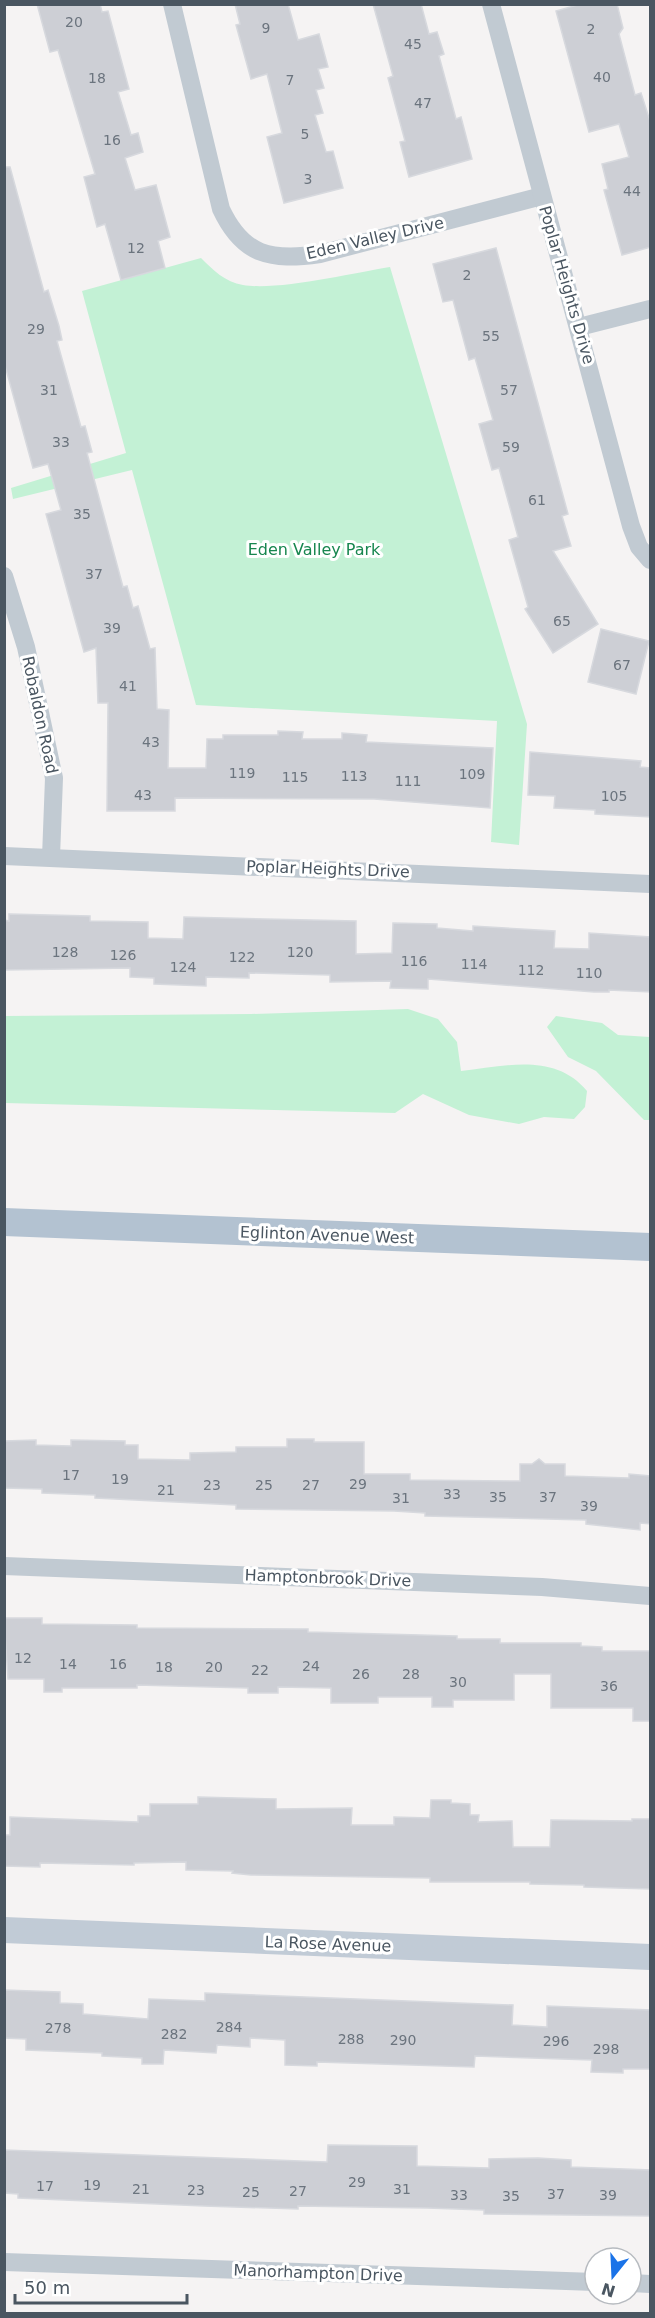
<svg xmlns="http://www.w3.org/2000/svg" width="655" height="2318" viewBox="0 0 655 2318" font-family="'DejaVu Sans',sans-serif">
  <style>
    .green { fill: #c3f1d5 }
    .building { fill: #cdcfd5; stroke: #d7d9de; stroke-width: 1.5 }
    .lines { fill: none; stroke-linecap: round; stroke-linejoin: round }
    .street { stroke: #c1cad2; stroke-width: 18 }
    .secondary { stroke: #c1cbd6; stroke-width: 26 }
    .primary { stroke: #b3c2d1; stroke-width: 28 }
    .labels { text-anchor: middle; dominant-baseline: central; stroke-width: 6; stroke-linejoin: round; paint-order: stroke }
    .number-label { font-size: 14px; fill: #6b747e }
    .street-label { font-size: 16px; fill: #4a5661; stroke: #fff }
    .park-label { font-size: 16px; fill: #17864f; stroke: #fff }
  </style>
  <rect width="100%" height="100%" fill="#f5f3f3"/>
  <!-- green -->
  <g class="green">
    <path d="M201,258C213,270 225,282 243,285C277,291 353,273 390,267L527,724L519,845L491,842L497,721L196,705L132,470L13,499L11,488L126,453L82,291Z"/>
    <path d="M408,1009L438,1019L457,1042L461,1071C505,1066 555,1052 587,1091L585,1107L574,1119L544,1117L519,1124L469,1115L423,1094L395,1113L5,1103V1016L251,1014Z"/>
    <path d="M556,1016L602,1023L618,1035L650,1037V1120H644L596,1071L568,1057L547,1027Z"/>
  </g>
  <!-- building -->
  <g class="building">
    <path d="M37,4H100L102,12L108,11L129,89L118,92L131,135L138,133L143,152L125,158L135,190L156,185L170,237L158,241L165,268L121,280L105,224L97,227L84,177L95,174L58,50L50,52Z"/>
    <path d="M235,4H288L298,40L319,34L328,67L318,69L324,88L316,90L323,113L315,115L326,152L333,151L343,188L284,203L267,137L282,133L267,74L251,79L236,25L240,24Z"/>
    <path d="M373,4H421L429,34L437,32L444,54L439,56L456,119L461,117L472,159L409,177L400,142L405,141L388,78L393,76Z"/>
    <path d="M581,4H617L623,28L619,34L635,95L641,93L651,124V247L622,255L604,190L608,189L602,164L629,157L619,124L589,132L556,11Z"/>
    <path d="M4,167H10L44,292L48,290L59,326L62,340L57,341L81,427L85,426L92,452L87,453L123,587L127,586L133,608L138,606L150,649L155,648L157,709L169,710L168,768H206L207,739H223V735H278V731L303,732L302,739H342V733L367,735L366,742L493,748L490,808L374,799L175,798V811H107L108,703H98L96,648L84,652L46,514L61,510L48,464L33,468L4,362Z"/>
    <path d="M496,248L568,514L562,516L571,546L553,551L598,624L553,653L525,609L528,607L509,540L518,537L499,468L492,470L479,424L493,420L475,358L469,360L453,300L443,302L433,264Z"/>
    <path d="M601,629L649,641L636,694L588,682Z"/>
    <path d="M530,752L641,761L640,767L651,768V817L595,814V810L554,808L555,796L528,795Z"/>
    <path d="M9,914L90,916V921L148,922V938L183,939L184,917L356,921V954L392,953L393,923L437,924V928L473,931V926L555,931L554,948L589,949V933L651,937V992L609,990V992H594L428,979V989L390,988L391,981L330,982V975L249,973V978L206,977V986L154,984V978L130,977V968L4,970V920L9,921Z"/>
    <path d="M287,1439H314V1442H364V1474H410V1480L520,1481V1464H532L539,1459L545,1464H565V1476L629,1478V1474L651,1476V1524L640,1523V1530L586,1524V1520L425,1516V1513L394,1511L236,1509V1505L95,1498V1495L42,1493V1489L4,1488V1441L36,1440V1445L71,1446V1440L125,1441V1445H138V1459L190,1460V1453L236,1452V1447H287Z"/>
    <path d="M4,1618H42V1624L137,1625V1628L308,1629V1632L457,1636V1639H500V1643H581V1646L602,1647V1651H651V1721H633V1708H551V1674H514V1700H453V1707H432V1697H378V1703H331V1688L278,1687V1693H248V1688L137,1685V1688H62V1692H44V1679H8Z"/>
    <path d="M198,1797L276,1799V1809L352,1808L351,1825H394V1817L430,1818L431,1800H451V1803L470,1804V1815H479L478,1822L512,1821L513,1847H550L551,1820L632,1821V1819H651V1889L584,1887V1885L530,1884V1882H430V1878L251,1875L232,1873L233,1871L186,1870V1862L134,1863V1865L40,1863V1867L4,1866V1835H10V1817L138,1822V1816H150V1804H198Z"/>
    <path d="M4,1990L60,1992V2003L83,2004V2014L148,2019L149,1999L205,2001V1993L513,2005L512,2025L547,2027V2006L651,2010V2069H623V2073L591,2072L592,2060L475,2056L474,2067L317,2062V2066L285,2065V2040L250,2038V2047L217,2045L216,2053L164,2050L163,2064H142V2058L102,2056V2053L26,2050V2039L4,2038Z"/>
    <path d="M328,2145L417,2146V2166L489,2168V2159L538,2158L571,2160V2167L651,2170V2216L484,2214V2210L427,2208L298,2206V2209L204,2206L18,2198V2194L4,2193V2150L327,2162Z"/>
  </g>
  <g class="lines">
    <!-- street -->
    <g class="street">
      <path d="M172,4L221,209C243,256 271,261 320,254L542,196"/>
      <path d="M491,4L631,526L639,547L650,560"/>
      <path d="M579,327L650,309"/>
      <path d="M4,576L26,647L54,778L51,857"/>
      <path d="M4,856L650,884"/>
      <path d="M4,1566L542,1587L650,1596"/>
      <path d="M4,2262L595,2282"/>
      <path d="M631,2283L650,2284"/>
    </g>
    <!-- secondary -->
    <path class="secondary" d="M4,1930L650,1957"/>
    <!-- primary -->
    <path class="primary" d="M4,1222L650,1247"/>
  </g>
  <g class="labels">
    <!-- number labels -->
    <g class="number-label">
      <text x="74" y="22">20</text>
      <text x="266" y="28">9</text>
      <text x="591" y="29">2</text>
      <text x="413" y="44">45</text>
      <text x="602" y="77">40</text>
      <text x="97" y="78">18</text>
      <text x="290" y="80">7</text>
      <text x="423" y="103">47</text>
      <text x="305" y="134">5</text>
      <text x="112" y="140">16</text>
      <text x="308" y="179">3</text>
      <text x="632" y="191">44</text>
      <text x="136" y="248">12</text>
      <text x="467" y="275">2</text>
      <text x="36" y="329">29</text>
      <text x="491" y="336">55</text>
      <text x="49" y="390">31</text>
      <text x="509" y="390">57</text>
      <text x="61" y="442">33</text>
      <text x="511" y="447">59</text>
      <text x="537" y="500">61</text>
      <text x="82" y="514">35</text>
      <text x="94" y="574">37</text>
      <text x="562" y="621">65</text>
      <text x="112" y="628">39</text>
      <text x="622" y="665">67</text>
      <text x="128" y="686">41</text>
      <text x="151" y="742">43</text>
      <text x="242" y="773">119</text>
      <text x="472" y="774">109</text>
      <text x="354" y="776">113</text>
      <text x="295" y="777">115</text>
      <text x="408" y="781">111</text>
      <text x="143" y="795">43</text>
      <text x="614" y="796">105</text>
      <text x="65" y="952">128</text>
      <text x="300" y="952">120</text>
      <text x="123" y="955">126</text>
      <text x="242" y="957">122</text>
      <text x="414" y="961">116</text>
      <text x="474" y="964">114</text>
      <text x="183" y="967">124</text>
      <text x="531" y="970">112</text>
      <text x="589" y="973">110</text>
      <text x="71" y="1475">17</text>
      <text x="120" y="1479">19</text>
      <text x="358" y="1484">29</text>
      <text x="212" y="1485">23</text>
      <text x="264" y="1485">25</text>
      <text x="311" y="1485">27</text>
      <text x="166" y="1490">21</text>
      <text x="452" y="1494">33</text>
      <text x="498" y="1497">35</text>
      <text x="548" y="1497">37</text>
      <text x="401" y="1498">31</text>
      <text x="589" y="1506">39</text>
      <text x="23" y="1658">12</text>
      <text x="68" y="1664">14</text>
      <text x="118" y="1664">16</text>
      <text x="311" y="1666">24</text>
      <text x="164" y="1667">18</text>
      <text x="214" y="1667">20</text>
      <text x="260" y="1670">22</text>
      <text x="361" y="1674">26</text>
      <text x="411" y="1674">28</text>
      <text x="458" y="1682">30</text>
      <text x="609" y="1686">36</text>
      <text x="229" y="2027">284</text>
      <text x="58" y="2028">278</text>
      <text x="174" y="2034">282</text>
      <text x="351" y="2039">288</text>
      <text x="403" y="2040">290</text>
      <text x="556" y="2041">296</text>
      <text x="606" y="2049">298</text>
      <text x="357" y="2182">29</text>
      <text x="92" y="2185">19</text>
      <text x="45" y="2186">17</text>
      <text x="141" y="2189">21</text>
      <text x="402" y="2189">31</text>
      <text x="196" y="2190">23</text>
      <text x="298" y="2191">27</text>
      <text x="251" y="2192">25</text>
      <text x="556" y="2194">37</text>
      <text x="459" y="2195">33</text>
      <text x="608" y="2195">39</text>
      <text x="511" y="2196">35</text>
    </g>
    <!-- street labels -->
    <g class="street-label">
      <text transform="translate(375 238) rotate(-13)">Eden Valley Drive</text>
      <text transform="translate(567 285) rotate(74)">Poplar Heights Drive</text>
      <text transform="translate(40 715) rotate(78)">Robaldon Road</text>
      <text transform="translate(328 869) rotate(2)">Poplar Heights Drive</text>
      <text transform="translate(327 1235) rotate(2)">Eglinton Avenue West</text>
      <text transform="translate(328 1578) rotate(2)">Hamptonbrook Drive</text>
      <text transform="translate(328 1944) rotate(2)">La Rose Avenue</text>
      <text transform="translate(318 2273) rotate(2)">Manorhampton Drive</text>
    </g>
    <!-- park labels -->
    <g class="park-label">
      <text x="314" y="549">Eden Valley Park</text>
    </g>
  </g>
  <!-- border -->
  <rect width="655" height="2318" fill="none" stroke="#4a5661" stroke-width="12"/>
  <!-- north arrow -->
  <g transform="translate(613 2276) rotate(198)"><circle r="28" fill="#ffffff" stroke="#b7bbc0" stroke-width="1.5"/>
  <path d="M0-4.5L10 22L0 15L-10 22Z" fill="#1a73e8"/>
  <text y="-9" font-size="16" font-weight="bold" text-anchor="middle" fill="#4a5661">N</text>
  </g>
  <!-- scale -->
  <path d="M15 2294v9h172v-9" fill="none" stroke="#4a5661" stroke-width="3"/>
  <text x="24" y="2294" font-size="18" fill="#4a5661" stroke="#ffffff" stroke-width="4.5" paint-order="stroke">50 m</text>
</svg>
